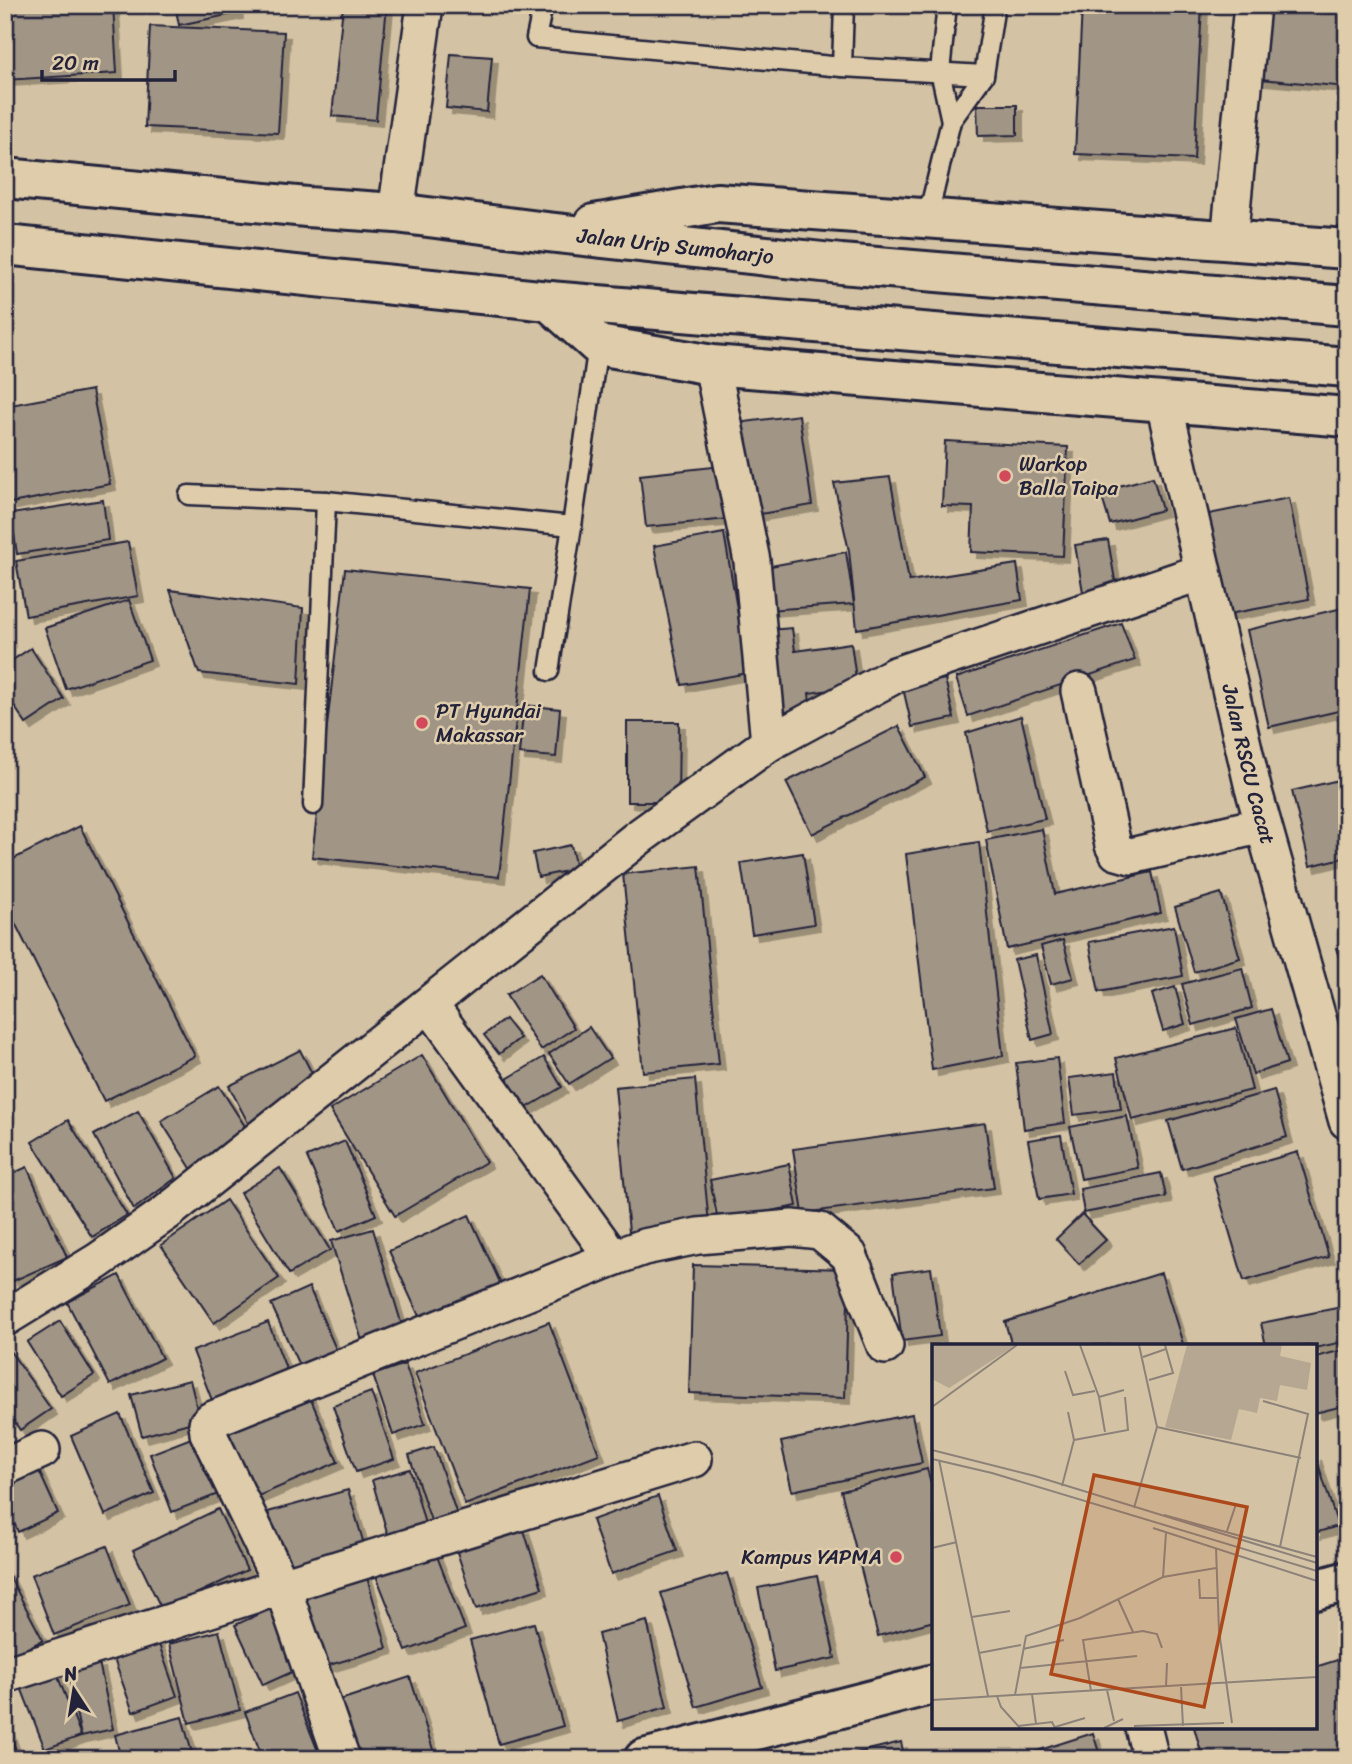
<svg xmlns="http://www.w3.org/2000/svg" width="1352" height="1764" viewBox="0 0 1352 1764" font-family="Sriracha,sans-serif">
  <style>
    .building { fill: #a19586; stroke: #22223b; stroke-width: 2; filter: url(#shadow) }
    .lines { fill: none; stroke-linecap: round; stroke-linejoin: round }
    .lane-casing { stroke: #22223b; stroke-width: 23 }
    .street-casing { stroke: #22223b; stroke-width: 40 }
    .secondary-casing { stroke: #22223b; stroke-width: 44 }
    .highway-casing { stroke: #22223b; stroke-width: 44 }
    .lane { stroke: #deccaa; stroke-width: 18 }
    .street { stroke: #deccaa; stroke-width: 35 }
    .secondary { stroke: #deccaa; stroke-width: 38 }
    .highway { stroke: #deccaa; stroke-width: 38 }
    .poi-dot { fill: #d1495b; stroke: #deccaa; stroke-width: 2.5 }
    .labels { text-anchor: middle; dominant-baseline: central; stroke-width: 5; stroke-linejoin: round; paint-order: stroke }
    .street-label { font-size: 21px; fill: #22223b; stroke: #deccaa }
    .poi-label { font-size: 21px; fill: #22223b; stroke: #deccaa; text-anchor: start }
    .inset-road { fill: none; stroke: #8c8279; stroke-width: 2 }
    .view { fill: #ad481a; fill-opacity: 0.15; stroke: #ad481a; stroke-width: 3.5 }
    .inset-edge { fill: none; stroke: #22223b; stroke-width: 3.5 }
  </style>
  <defs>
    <filter id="shadow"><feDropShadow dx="6" dy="6" stdDeviation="0" flood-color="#0004"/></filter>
  </defs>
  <rect width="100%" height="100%" fill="#d3c2a3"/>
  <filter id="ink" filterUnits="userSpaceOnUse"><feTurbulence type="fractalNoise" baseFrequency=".0143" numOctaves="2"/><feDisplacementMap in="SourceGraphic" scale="14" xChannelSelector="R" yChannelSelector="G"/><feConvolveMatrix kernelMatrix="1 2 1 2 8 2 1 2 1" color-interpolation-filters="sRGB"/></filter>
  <g filter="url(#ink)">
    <!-- building -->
    <g class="building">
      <path d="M5,5H113L117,73L5,80Z"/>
      <path d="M175,5H236L237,13L179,25Z"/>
      <path d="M343,5H387L376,120L332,116Z"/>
      <path d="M1082,5H1202L1194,159L1075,154Z"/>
      <path d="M1267,5H1347V87L1260,79Z"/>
      <path d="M150,26L284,32L278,133L145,127Z"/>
      <path d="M451,54L492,57L487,112L446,108Z"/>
      <path d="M977,105H1017V135L978,136Z"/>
      <path d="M92,390L110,484L11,503L5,472V406Z"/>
      <path d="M799,415L812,505L749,516L729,424Z"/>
      <path d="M945,441L1068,447L1063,556L971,552L973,507L942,506Z"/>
      <path d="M722,466L728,519L646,527L640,475Z"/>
      <path d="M890,477L909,581L1017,564L1022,600L857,629L849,551L834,483Z"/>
      <path d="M1153,477L1162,510L1110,524L1100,491Z"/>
      <path d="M1289,498L1309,599L1223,615L1204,515Z"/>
      <path d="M103,500L108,540L17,554L11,514Z"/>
      <path d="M724,533L748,673L682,685L654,546Z"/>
      <path d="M1108,540L1116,586L1083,592L1075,545Z"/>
      <path d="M128,542L138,596L26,616L16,561Z"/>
      <path d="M846,552L854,604L767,610L760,568Z"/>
      <path d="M345,569L530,589L499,877L312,857Z"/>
      <path d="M170,590L303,608L299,684L199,673Z"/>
      <path d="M129,600L150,660L66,689L45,628Z"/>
      <path d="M1347,607V709L1269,727L1247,630Z"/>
      <path d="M1121,623L1135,660L968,716L956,678Z"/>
      <path d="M792,628L795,651L851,643L857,686L809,693L811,711L768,717L758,631Z"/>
      <path d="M31,648L64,699L26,724L5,692V665Z"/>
      <path d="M945,679L954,718L912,727L903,688Z"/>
      <path d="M524,705L560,709L556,757L519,754Z"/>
      <path d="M1021,716L1045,819L987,831L966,733Z"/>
      <path d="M627,722H679L678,802H627Z"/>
      <path d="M899,726L925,777L812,834L786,782Z"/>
      <path d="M1347,778V857L1310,866L1292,791Z"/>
      <path d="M80,826L195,1056L104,1101L5,903V863Z"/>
      <path d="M1042,829L1055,894L1152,872L1161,913L1007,949L986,840Z"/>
      <path d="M979,842L1003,1056L932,1070L906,854Z"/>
      <path d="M571,845L576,869L538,877L533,853Z"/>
      <path d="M803,853L814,924L752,934L741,863Z"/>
      <path d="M699,866L719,1064L643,1072L623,874Z"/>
      <path d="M1221,893L1240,958L1194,972L1175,907Z"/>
      <path d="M1174,926L1183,976L1099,992L1089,942Z"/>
      <path d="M1063,940L1073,978L1051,984L1041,946Z"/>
      <path d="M1347,944V981L1336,948Z"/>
      <path d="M1036,955L1053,1034L1032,1040L1014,960Z"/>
      <path d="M1242,968L1252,1008L1193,1025L1182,984Z"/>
      <path d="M540,974L574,1028L541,1050L506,995Z"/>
      <path d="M1175,987L1185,1024L1163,1031L1152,994Z"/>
      <path d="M1271,1009L1287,1063L1253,1074L1236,1019Z"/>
      <path d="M505,1019L520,1038L499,1054L484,1035Z"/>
      <path d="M589,1027L610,1058L569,1084L549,1054Z"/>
      <path d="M1236,1028L1252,1090L1132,1120L1116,1058Z"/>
      <path d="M300,1050L320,1089L249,1125L229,1086Z"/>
      <path d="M422,1055L486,1162L395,1216L330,1110Z"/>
      <path d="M544,1057L562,1087L523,1110L505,1080Z"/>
      <path d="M1057,1058L1065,1123L1024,1129L1016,1063Z"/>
      <path d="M1116,1072L1121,1109L1074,1115L1069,1078Z"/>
      <path d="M695,1079L709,1224L629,1232L615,1087Z"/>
      <path d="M219,1086L250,1134L192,1170L161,1121Z"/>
      <path d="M1274,1090L1287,1137L1182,1169L1168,1121Z"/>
      <path d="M138,1111L176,1178L134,1209L94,1135Z"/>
      <path d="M1127,1116L1138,1168L1081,1179L1070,1127Z"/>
      <path d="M68,1120L127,1215L92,1237L32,1142Z"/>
      <path d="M985,1123L994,1188L803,1213L793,1149Z"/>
      <path d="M1061,1135L1071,1194L1039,1199L1028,1140Z"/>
      <path d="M345,1141L376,1215L339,1231L307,1157Z"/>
      <path d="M1298,1152L1329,1257L1244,1281L1213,1176Z"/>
      <path d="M789,1164L797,1206L718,1221L710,1180Z"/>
      <path d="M27,1167L67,1257L13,1281L5,1264V1177Z"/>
      <path d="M280,1168L330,1250L289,1274L240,1193Z"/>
      <path d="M1161,1173L1166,1197L1084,1213L1080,1189Z"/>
      <path d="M226,1200L279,1278L214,1323L161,1245Z"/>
      <path d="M1082,1214L1106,1240L1079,1264L1056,1239Z"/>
      <path d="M469,1215L504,1291L424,1327L389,1251Z"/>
      <path d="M373,1229L404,1332L363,1344L331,1241Z"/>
      <path d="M693,1265L849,1269L845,1398L689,1393Z"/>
      <path d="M931,1268L940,1336L902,1341L893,1273Z"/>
      <path d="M1161,1273L1183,1344L1012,1346L1005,1322Z"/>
      <path d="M119,1275L162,1358L110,1385L67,1302Z"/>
      <path d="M309,1287L339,1356L302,1372L271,1304Z"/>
      <path d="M1347,1306V1341L1315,1348V1346H1266L1261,1323Z"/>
      <path d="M60,1321L94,1375L61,1396L27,1342Z"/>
      <path d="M268,1322L290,1379L215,1408L193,1351Z"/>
      <path d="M549,1322L599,1454L465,1505L415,1373Z"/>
      <path d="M1347,1349V1405L1315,1413V1357Z"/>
      <path d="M10,1351L51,1409L20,1430L5,1408V1354Z"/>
      <path d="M405,1364L425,1424L393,1435L373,1375Z"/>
      <path d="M190,1380L200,1420L142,1436L131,1395Z"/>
      <path d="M371,1392L394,1459L356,1472L333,1406Z"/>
      <path d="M309,1395L338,1462L249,1500L220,1433Z"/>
      <path d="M120,1414L154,1493L105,1515L71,1436Z"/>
      <path d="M912,1414L922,1463L792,1491L781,1442Z"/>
      <path d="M204,1433L226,1491L172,1512L150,1454Z"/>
      <path d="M434,1447L459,1521L434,1530L409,1455Z"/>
      <path d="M1315,1454L1338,1526L1315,1533Z"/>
      <path d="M35,1462L58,1513L18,1532L5,1502V1475Z"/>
      <path d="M410,1469L426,1528L389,1539L372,1480Z"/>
      <path d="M927,1469L934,1493V1621L878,1636L841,1491Z"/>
      <path d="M348,1490L366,1551L286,1573L268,1512Z"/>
      <path d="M658,1496L677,1551L611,1574L592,1520Z"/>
      <path d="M218,1509L247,1570L162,1610L133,1550Z"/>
      <path d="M523,1527L542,1588L476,1609L456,1549Z"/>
      <path d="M107,1546L130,1605L54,1635L31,1575Z"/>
      <path d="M435,1551L465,1629L406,1651L375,1573Z"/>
      <path d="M6,1570L43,1640L5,1660V1571Z"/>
      <path d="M727,1573L762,1687L696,1707L661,1593Z"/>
      <path d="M366,1574L387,1648L326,1666L304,1592Z"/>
      <path d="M817,1576L835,1658L775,1671L758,1588Z"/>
      <path d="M273,1608L301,1668L263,1685L235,1625Z"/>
      <path d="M647,1621L667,1707L618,1721L598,1634Z"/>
      <path d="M534,1623L563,1726L499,1744L470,1640Z"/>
      <path d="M219,1631L240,1710L189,1723L169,1644Z"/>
      <path d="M155,1633L177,1696L133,1712L110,1648Z"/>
      <path d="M1347,1657V1759H1203L1194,1727H1315V1667Z"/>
      <path d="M99,1662L113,1729L81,1736L67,1668Z"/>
      <path d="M53,1664L81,1736L45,1749L17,1677Z"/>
      <path d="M410,1677L436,1759H356L337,1701Z"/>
      <path d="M295,1693L321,1759H263L245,1712Z"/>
      <path d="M182,1717L192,1753L170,1759H121L115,1735Z"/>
      <path d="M5,1720L18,1756L10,1759H5Z"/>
      <path d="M1093,1733L1101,1759H1012Z"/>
      <path d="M901,1742L905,1759H831Z"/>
    </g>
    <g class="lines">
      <defs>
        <g id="lane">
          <path d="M543,5L536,38L842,67L984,75"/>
          <path d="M947,5L940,71L951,121"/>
          <path d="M842,67L844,5"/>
          <path d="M927,220L951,121L984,75L995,5"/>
          <path d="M189,495L326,501L572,526L598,345"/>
          <path d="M549,671L572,526"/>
          <path d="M313,805L326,501"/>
        </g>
        <g id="street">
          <path d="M396,213L425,5"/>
          <path d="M1229,241L1252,5"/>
          <path d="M712,365L752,561L769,743"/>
          <path id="s1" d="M1164,403L1253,788L1347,1121"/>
          <path d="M1079,691L1113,845L1117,852L1131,856L1263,825"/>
          <path d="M430,1005L613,1258"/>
          <path d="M5,1318L98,1261L166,1213L639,837L769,743L895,675L1202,572"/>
          <path d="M5,1467L42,1450"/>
          <path d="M5,1675L282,1586L694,1459"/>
          <path d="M1143,1727L1151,1759"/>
          <path d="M342,1759L282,1586L208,1433L207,1424L211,1420L613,1258L644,1247L698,1236L792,1228L820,1231L849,1255L885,1346"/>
        </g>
        <g id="secondary">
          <path d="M1315,1590L1347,1581"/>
          <path d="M644,1759L934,1684"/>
        </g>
        <g id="highway">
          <path id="s2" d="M5,178L307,207L396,213L547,232L841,264L1347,306"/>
          <path d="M594,224L717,203L1347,249"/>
          <path d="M5,245L549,301L1347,367"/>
          <path d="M549,301L598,345L712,365L1347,417"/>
        </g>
      </defs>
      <!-- lane casing -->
      <use href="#lane" class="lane-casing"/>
      <!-- street casing -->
      <use href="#street" class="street-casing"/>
      <!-- secondary casing -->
      <use href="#secondary" class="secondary-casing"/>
      <!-- highway casing -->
      <use href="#highway" class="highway-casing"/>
      <!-- lane -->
      <use href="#lane" class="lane"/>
      <!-- street -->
      <use href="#street" class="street"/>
      <!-- secondary -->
      <use href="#secondary" class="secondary"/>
      <!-- highway -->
      <use href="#highway" class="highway"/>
    </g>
  </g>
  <!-- markers -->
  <g class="poi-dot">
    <circle cx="1005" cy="476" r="7"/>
    <circle cx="422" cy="723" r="7"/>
    <circle cx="896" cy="1557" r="7"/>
  </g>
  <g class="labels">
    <!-- street labels -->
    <g class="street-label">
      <text stroke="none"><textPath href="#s2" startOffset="674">Jalan Urip Sumoharjo</textPath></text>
      <text stroke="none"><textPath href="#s1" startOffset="371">Jalan RSCU Cacat</textPath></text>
    </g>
    <!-- poi labels -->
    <g class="poi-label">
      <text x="1019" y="464">Warkop<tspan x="1019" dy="24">Balla Taipa</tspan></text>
      <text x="436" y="711">PT Hyundai<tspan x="436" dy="24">Makassar</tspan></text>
      <text x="882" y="1557" text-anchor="end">Kampus YAPMA</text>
    </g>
  </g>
  <!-- overview -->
  <g transform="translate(932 1344)">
    <rect width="385" height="385" fill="#d3c2a3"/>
    <path d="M0,1H84L17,44L0,35ZM255,1H350L348,12L379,19L375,46L348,41L345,57L328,54L325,69L307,65L299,96L233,83Z" fill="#b5a792"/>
    <path class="inset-road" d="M148,1L167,53L173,88M211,13L234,5M133,27L141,51L163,47M217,36L241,29L233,1M167,53L192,46M331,57L376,70L348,203M0,63L85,1M225,83L369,114M142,96L196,86L193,53M0,106L103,132L385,219M0,115L60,129L385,227M7,116L56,352M130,142L142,96L136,68M202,164L225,83L207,1M232,171L385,213M221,184L385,237M295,187L304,160M0,204L25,198M284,204L287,287L300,379M231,233L234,189M267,235L268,254H285M186,255L201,288M40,273L78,267M91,305L132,296M47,309L89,301M88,324L205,312M234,343L235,319M249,343L251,382M175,346L182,377M159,347L151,296L211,287L225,290L230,304M100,350L104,380M83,351L94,292L148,274L231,233L284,224M65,352L69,363L88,384M0,356L385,333M86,382L120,378L123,384M202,382L292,379M123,383L153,374M172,384L191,375"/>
    <path class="view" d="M162,131L315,163L272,363L119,330Z"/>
    <rect width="385" height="385" class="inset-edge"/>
  </g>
  <!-- margin -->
  <rect width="1352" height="1764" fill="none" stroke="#deccaa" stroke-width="28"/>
  <rect x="14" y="14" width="1324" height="1736" fill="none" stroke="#22223b" stroke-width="2.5" filter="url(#ink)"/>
  <!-- north arrow -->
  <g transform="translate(74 1690) rotate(348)" stroke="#deccaa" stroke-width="5" paint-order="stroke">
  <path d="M0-5L12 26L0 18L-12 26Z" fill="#22223b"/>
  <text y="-10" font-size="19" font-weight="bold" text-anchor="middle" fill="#22223b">N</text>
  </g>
  <!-- scale -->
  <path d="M42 70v10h133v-10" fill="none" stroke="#22223b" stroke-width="3.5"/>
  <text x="52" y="70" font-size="21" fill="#22223b" stroke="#deccaa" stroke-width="5" paint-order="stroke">20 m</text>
</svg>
